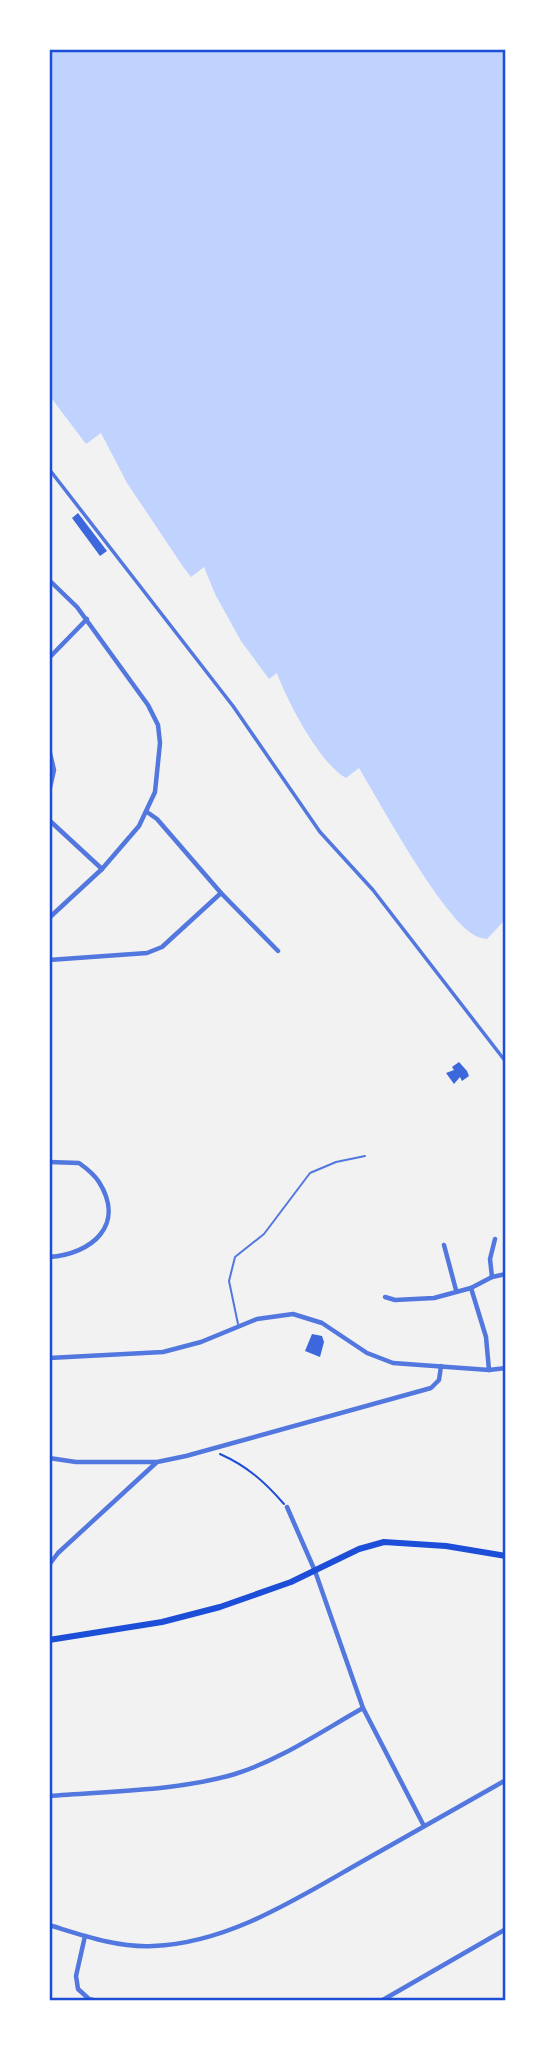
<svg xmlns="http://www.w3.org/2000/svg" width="555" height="2050" viewBox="0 0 555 2050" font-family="'Exo 2',sans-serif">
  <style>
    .water { fill: #bfd3fe }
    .building { fill: #3d67dc }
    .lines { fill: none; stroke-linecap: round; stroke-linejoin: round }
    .path { stroke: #1d4ed8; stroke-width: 2 }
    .service { stroke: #5277de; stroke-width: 2 }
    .pedestrian { stroke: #5277de; stroke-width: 3.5 }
    .minor { stroke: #5277de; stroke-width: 4.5 }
    .secondary { stroke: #1d4ed8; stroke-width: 6 }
    .neatline { fill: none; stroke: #1d4ed8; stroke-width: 2.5 }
  </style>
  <rect width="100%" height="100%" fill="#f2f2f2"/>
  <!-- water -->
  <path class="water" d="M49,49H506V923H502L487,939C486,939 477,937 476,936C444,921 380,803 359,768L346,778C320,764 287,701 277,673L269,679L241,641L215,594L204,567L191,577L184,568L127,483L101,433L86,444L49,395Z"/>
  <!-- building -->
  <g class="building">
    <path d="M78,513L107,551L100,556L72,518Z"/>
    <path d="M459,1062L467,1071L469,1076L462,1081L460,1077L454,1084L446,1073L454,1070L452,1067Z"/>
    <path d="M312,1334L322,1336L324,1342L320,1357L305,1351Z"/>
  </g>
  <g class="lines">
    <!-- path -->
    <path class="path" d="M220,1454C247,1466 265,1482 284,1504"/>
    <!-- service -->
    <path class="service" d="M238,1324L229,1281L235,1257L264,1234L310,1173L336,1162L365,1156"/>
    <!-- pedestrian -->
    <path class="pedestrian" d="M49,469L233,706L320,832L373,890L506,1062"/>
    <!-- minor -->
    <g class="minor">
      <path d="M49,580L77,607L148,705L158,725L160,743L155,792L139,826L102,869L49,918"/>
      <path d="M49,658L87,619"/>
      <path d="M49,749L54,770L49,792"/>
      <path d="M147,812L157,819L221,893L278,951"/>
      <path d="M49,820L102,869"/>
      <path d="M49,960L147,953L162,947L221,893"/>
      <path d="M49,1162L79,1163C86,1168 94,1174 99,1182C126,1225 92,1254 49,1257"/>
      <path d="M444,1245L456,1290"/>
      <path d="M492,1277L490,1259L495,1239"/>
      <path d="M471,1288L486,1337L489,1370"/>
      <path d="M385,1297L395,1300L434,1298L471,1288L492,1277L506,1274"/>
      <path d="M49,1358L163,1352L201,1342L257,1319L293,1314L322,1323L367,1353L393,1363L489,1370L506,1368"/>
      <path d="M49,1458L76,1462H156"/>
      <path d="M287,1507L315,1571L363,1708L424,1826"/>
      <path d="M49,1565L58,1553L157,1462L186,1456L431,1388L439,1380L441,1366"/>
      <path d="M49,1796C107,1791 179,1791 235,1774C280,1760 322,1731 363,1708"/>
      <path d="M49,1925C82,1935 118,1948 153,1946C229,1943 298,1898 363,1861C410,1834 458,1807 506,1780"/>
      <path d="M85,1936L76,1976L78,1989L89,1999L97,2001"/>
      <path d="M381,2001L506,1929"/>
    </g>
    <!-- secondary -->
    <path class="secondary" d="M49,1640L162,1622L220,1607L291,1582L359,1549L384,1542L446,1546L506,1556"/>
  </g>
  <!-- border -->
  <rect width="555" height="2050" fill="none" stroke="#ffffff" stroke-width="102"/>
  <rect x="51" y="51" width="453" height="1948" class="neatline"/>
</svg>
